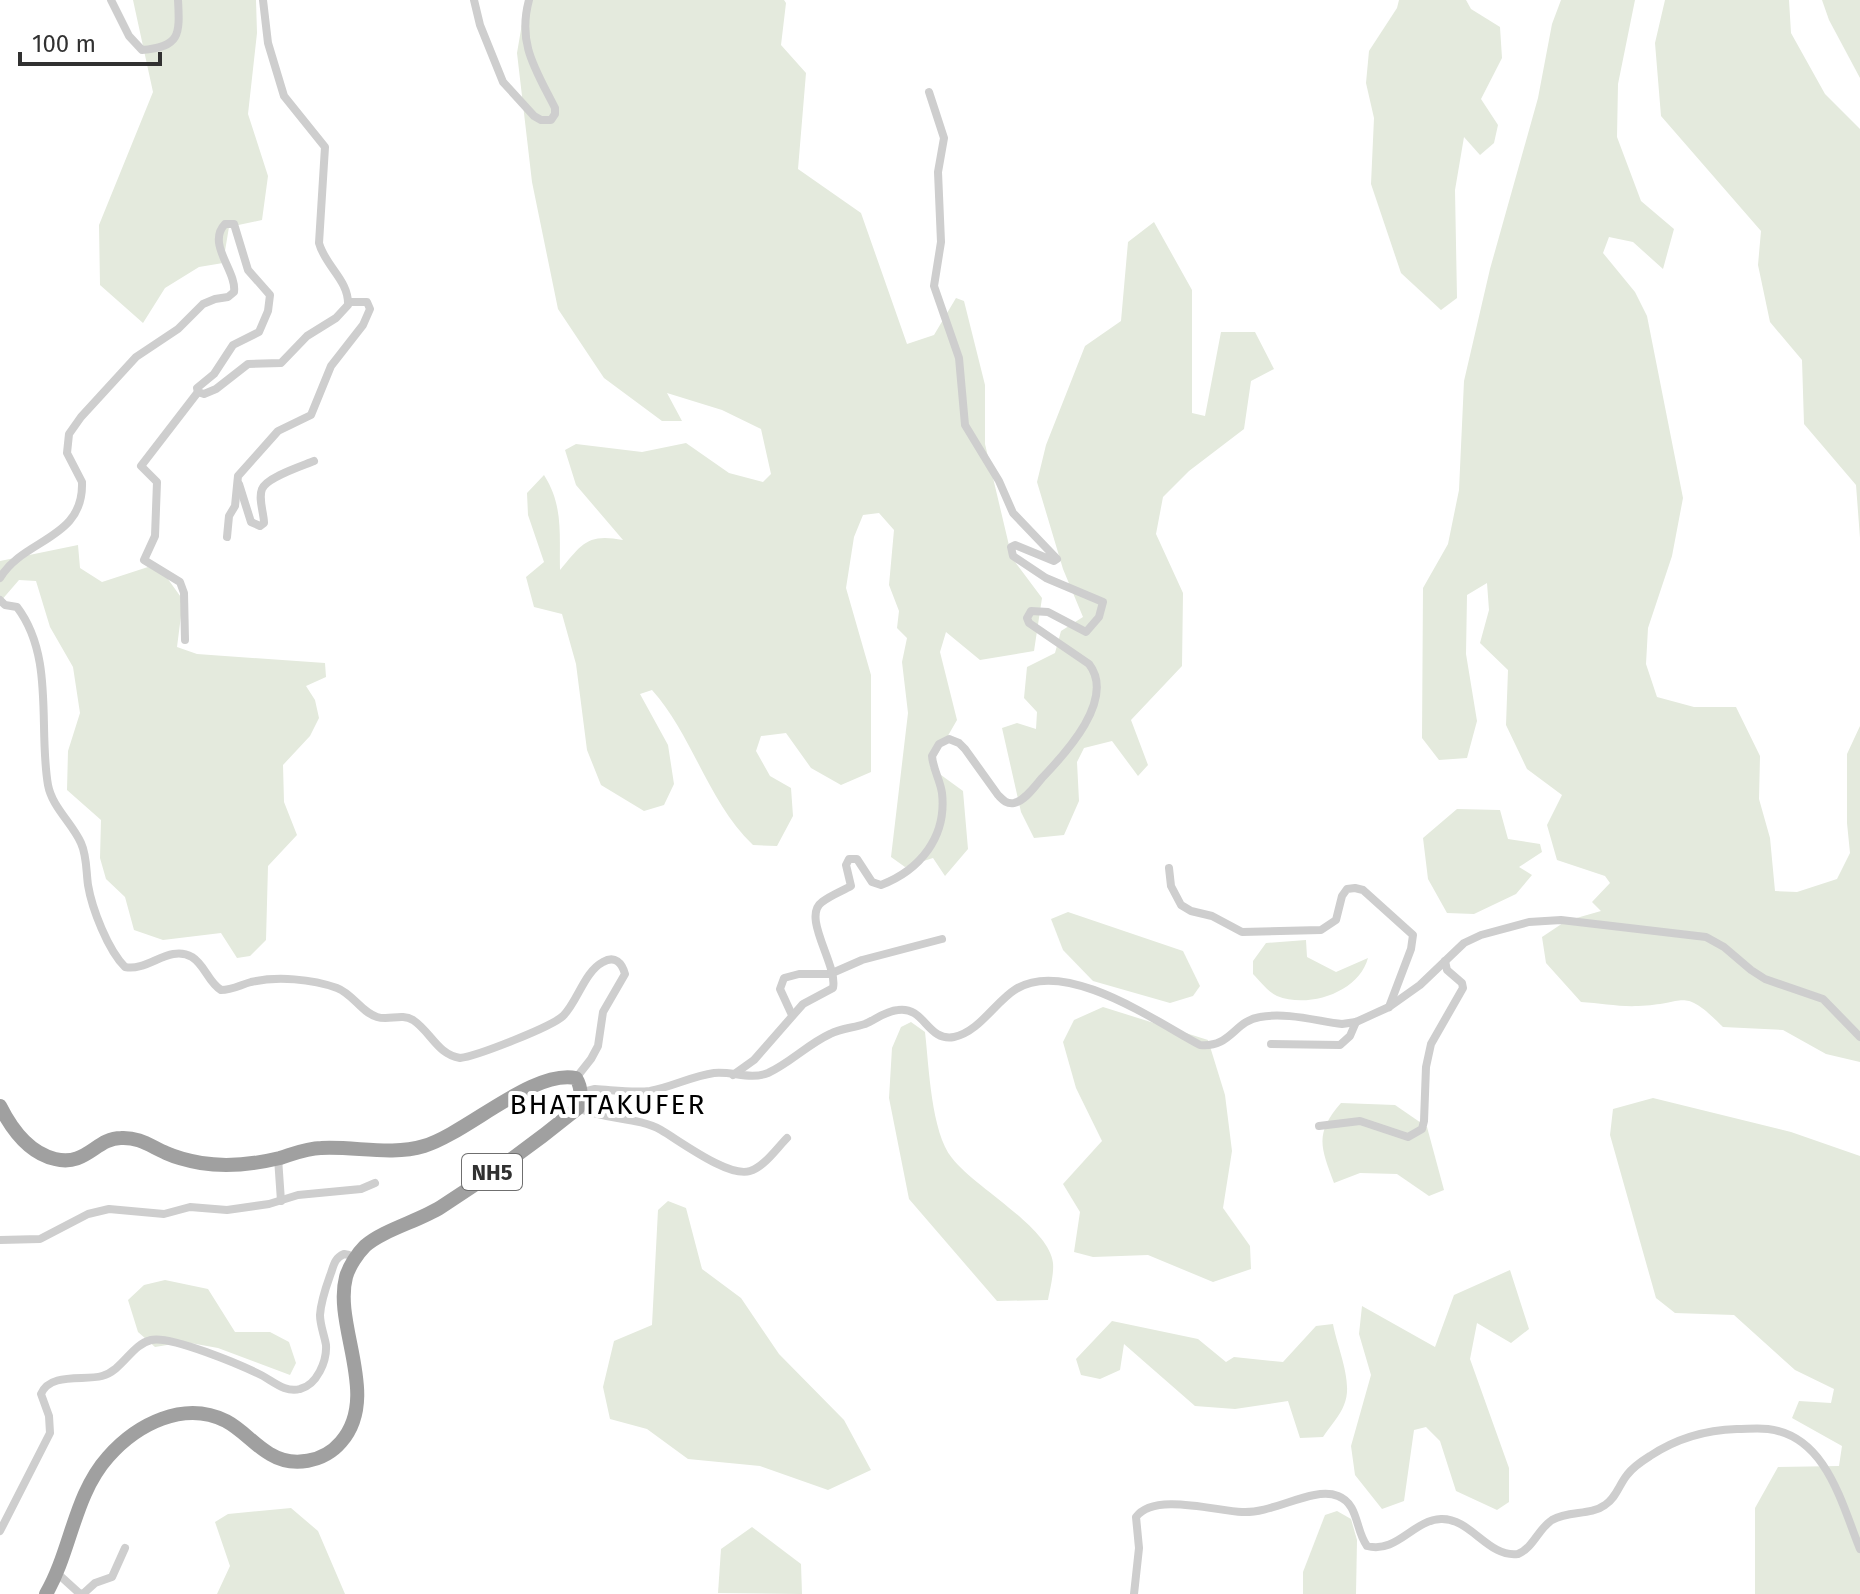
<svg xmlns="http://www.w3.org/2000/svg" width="1860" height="1594" viewBox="0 0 1860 1594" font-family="'Fira Sans',sans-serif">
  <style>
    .green { fill: #e4eadd }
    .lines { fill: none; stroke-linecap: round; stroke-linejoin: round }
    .minor { stroke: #cecece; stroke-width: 8 }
    .trunk { stroke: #a0a0a0; stroke-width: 14 }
    .labels { text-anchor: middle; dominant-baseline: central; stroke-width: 8; stroke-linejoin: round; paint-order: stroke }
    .shield { fill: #fff; stroke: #6f6f6f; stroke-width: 2 }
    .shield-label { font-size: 22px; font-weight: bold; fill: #313131 }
    .quarter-label { font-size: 28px; letter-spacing: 2px; fill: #000; stroke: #fff }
  </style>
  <rect width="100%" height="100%" fill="#fff"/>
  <!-- green -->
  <g class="green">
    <path d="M133,0H256L257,33L248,114L268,176L262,220L229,227L223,263L199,267L165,288L143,323L100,285L99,225L153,92Z"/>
    <path d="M526,0H784L786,3L781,45L806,73L798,169L861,213L907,344L934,335L956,298L964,301L985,385V444L1012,558L1042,598L1034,651L980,660L946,632L940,652L957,720L930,767L963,791L968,849L945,876L933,858L905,867L891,857L908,713L902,662L907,638L897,628L899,611L889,585L894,530L879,513L863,515L854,537L846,588L871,675V772L841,785L811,768L786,733L761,736L756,751L770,776L791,788L793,816L777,846L753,845C708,802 693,736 652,690L640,694L668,745L674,784L664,805L644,811L601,785L587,750L576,664L562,614L534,607L526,577L544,562L528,515L527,493L544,475C564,506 559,536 560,570C582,544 587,533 623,540L576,485L565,450L576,444L642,452L686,443L729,473L763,482L771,474L761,429L722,410L667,393L682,421H662L604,378L558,309L532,182L517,53Z"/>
    <path d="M1399,0H1466L1471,9L1500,27L1502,58L1481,99L1498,125L1494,143L1480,155L1464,137L1455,190L1457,298L1441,310L1401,273L1371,184L1374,118L1366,83L1369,51L1397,8Z"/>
    <path d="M1561,0H1635L1618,84L1617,137L1641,201L1674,229L1663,269L1633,242L1609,237L1603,253L1635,292L1647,316L1683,498L1672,556L1648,628L1646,664L1657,697L1694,707H1736L1760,756L1759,799L1770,838L1775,891L1797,892L1837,879L1850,853L1847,823V754L1860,726V1062L1826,1054L1783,1030L1723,1027C1681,985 1687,1005 1638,1006C1620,1007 1600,1003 1581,1002L1546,963L1542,937L1566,921L1601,911L1592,902L1610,883L1605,876L1557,860L1547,825L1562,795L1527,769L1506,725L1508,670L1480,643L1489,610L1487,583L1467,595L1466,654L1477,721L1467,758L1439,760L1422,738L1423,588L1448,544L1459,490L1464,381L1490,269L1538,98L1552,24Z"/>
    <path d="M1665,0H1789L1791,33L1825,94L1860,129V538L1856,485L1804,424L1802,360L1770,322L1758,265L1761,231L1661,116L1655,43Z"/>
    <path d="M1822,0H1860V78L1829,20Z"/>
    <path d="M1154,222L1192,290V413L1205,416L1221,332H1255L1274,369L1251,381L1244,429L1189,471L1163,497L1156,534L1183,593L1182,666L1131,720L1148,765L1138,776L1112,741L1084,748L1077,762L1079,801L1064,835L1034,838L1021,812L1002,728L1017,723L1036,729L1037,712L1024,698L1027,667L1055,653L1061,631L1083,617L1063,569L1037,482L1046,445L1085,346L1121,321L1128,242Z"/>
    <path d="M78,545L80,568L102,582L148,567L165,575L183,600L177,647L197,654L325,663L326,677L306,686L315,700L319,718L310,736L283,765L284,802L297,835L268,866L266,940L250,956L237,958L221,933L163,940L134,930L125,897L106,879L100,858L101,820L67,790L68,751L80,713L73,667L50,627L36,581L19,580L0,602V561Z"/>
    <path d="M1457,809L1500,810L1508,839L1540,844L1542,852L1519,867L1532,875L1516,894L1474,914L1447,913L1428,879L1423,838Z"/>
    <path d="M1068,912L1183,951L1200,986L1193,996L1170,1003L1093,981L1063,950L1051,919Z"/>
    <path d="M1306,940L1307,957L1336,972L1368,958C1359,992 1309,1009 1277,996C1268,992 1260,981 1253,974V961L1266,943Z"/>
    <path d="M1103,1007L1208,1040L1225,1095L1232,1151L1223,1208L1250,1246L1251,1269L1213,1282L1148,1255L1093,1257L1074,1252L1080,1212L1063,1184L1102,1141L1076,1088L1063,1042L1074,1020Z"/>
    <path d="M911,1022L925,1032C929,1066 931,1132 952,1158C975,1188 1049,1227 1053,1263C1054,1274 1050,1289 1048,1300L997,1301L909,1199L889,1098L892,1048L901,1027Z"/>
    <path d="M1653,1098L1791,1132L1860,1156V1594H1755V1508L1778,1467L1839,1466L1842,1446L1792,1418L1799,1401L1831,1403L1834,1389L1795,1370L1734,1315L1675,1313L1656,1298L1610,1135L1613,1109Z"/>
    <path d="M1341,1103L1395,1105L1427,1127L1444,1190L1429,1196L1397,1174L1360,1173L1334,1183C1321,1147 1314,1134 1341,1103Z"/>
    <path d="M668,1201L686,1208L702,1269L741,1298L779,1354L844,1420L871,1470L828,1490L760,1466L688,1459L647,1429L610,1419L603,1387L614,1341L652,1325L658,1210Z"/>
    <path d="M1510,1270L1529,1329L1511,1343L1477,1323L1470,1359L1509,1468V1502L1497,1510L1456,1491L1440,1441L1426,1427L1414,1430L1404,1501L1382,1509L1355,1475L1351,1446L1371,1375L1359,1334L1362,1306L1435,1347L1454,1295Z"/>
    <path d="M165,1280L208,1289L235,1332H270L289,1342L296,1363L290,1375L218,1348L185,1342L155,1347L138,1332L128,1300L144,1285Z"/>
    <path d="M1112,1321L1198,1339L1226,1362L1234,1357L1283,1362L1316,1326L1333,1324C1337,1347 1354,1383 1344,1405C1340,1416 1330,1426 1323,1437L1300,1438L1288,1401L1235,1409L1195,1406L1124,1344L1120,1370L1100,1379L1081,1375L1076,1359Z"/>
    <path d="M291,1508L318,1531L345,1594H217L230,1566L215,1522L228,1514Z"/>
    <path d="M1337,1511L1351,1519L1357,1540L1356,1594H1303V1572L1325,1515Z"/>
    <path d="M752,1527L801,1564L802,1594L718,1593L721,1549Z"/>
  </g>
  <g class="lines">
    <!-- minor -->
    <g class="minor">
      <path d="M111,0L129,36L142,50C180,47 180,35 178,0"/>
      <path d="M474,0L480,25L503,82L534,116L541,120H551L555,114V108C536,70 517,44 529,0"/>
      <path d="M239,484L251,522L260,526L264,523C264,513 258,499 262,489C267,477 302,466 314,461"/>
      <path d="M227,537L229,516L235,506L238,476L278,431L311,415L331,366L363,325L370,309L367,302H349"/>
      <path d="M0,578C24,538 84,540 82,482L67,453L69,434L81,417L136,357L178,329L203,304L215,299L228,297L234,292C237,271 206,244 225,224H234L248,270L270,295L268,311L259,332L233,345L214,374L197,388L198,392L204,394L216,389L248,364L281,363L307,336L336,318L348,305C349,280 325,266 319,243L325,147L284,96L268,43L263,0"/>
      <path d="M0,600L5,605L17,607C55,657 38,728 48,785C52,807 72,823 81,843C87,856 86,871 88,885C92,909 108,950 125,967C148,972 169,944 192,957C205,965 208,982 221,990C232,990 240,985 251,982C277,976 312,979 337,988C353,994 361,1012 377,1017C389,1021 401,1013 413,1020C431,1032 437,1054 460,1058C477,1056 551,1027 563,1016C578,1001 584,972 603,962C615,955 622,963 625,974L603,1012L598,1046L591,1059L576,1078"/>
      <path d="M185,640L184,593L180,582L144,560L155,536L157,482L141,466L198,392"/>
      <path d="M1169,868L1171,886L1181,905L1191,911L1212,916L1242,932L1321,930L1336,920L1342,896L1347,889L1355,888L1363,890L1413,935L1411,949L1389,1007"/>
      <path d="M792,1015L780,989L784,978L799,974H830L862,960L942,939"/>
      <path d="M1271,1044L1340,1045L1350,1036L1356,1022"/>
      <path d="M733,1075L754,1060L803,1004L833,988C838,965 801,917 822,902C831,895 842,891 851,886L846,865L849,859H857L872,882L881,885C920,870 947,837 942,793C940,780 933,769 932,756L939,744L949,739L959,743L965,749L998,795C1003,800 1006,804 1014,803C1025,801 1035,786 1042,778C1066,753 1116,699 1089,664L1029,623L1027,618L1031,611L1048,612L1086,632L1099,617L1103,602L1046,578L1013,556L1011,547L1015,545L1054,561L1057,559L1013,513L999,481L965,425L959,358L934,286L941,242L938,172L944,138L929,92"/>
      <path d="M581,1099L587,1091L595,1089C613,1090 632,1093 650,1091C672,1087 692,1076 714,1073C732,1071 750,1080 768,1073C790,1063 808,1044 830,1034C841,1028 853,1028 865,1024C876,1019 886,1011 898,1010C925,1006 927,1042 954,1037C979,1032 995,1002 1016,989C1066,958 1155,1021 1200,1045C1231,1048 1234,1021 1260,1017C1286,1012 1317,1021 1342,1024L1356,1022L1389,1007L1420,985L1464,943L1481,935L1529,922L1561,920L1706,937L1724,947L1751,970L1765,979L1823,999L1860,1037"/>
      <path d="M578,1108C606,1120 638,1117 661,1130C680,1141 729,1178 750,1171C764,1167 777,1148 787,1138"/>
      <path d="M1319,1126L1360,1121L1408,1137L1422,1129L1424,1121L1426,1067L1431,1044L1463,988L1462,983L1447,970L1445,961"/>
      <path d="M278,1158L281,1201"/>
      <path d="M0,1240L40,1239L88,1214L109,1209L164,1214L190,1207L227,1210L269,1204L298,1195L361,1189L375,1183"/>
      <path d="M0,1531L50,1433L49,1416L41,1394C50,1372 84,1381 102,1376C123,1370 131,1345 151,1340C170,1335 241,1365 261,1375C273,1381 285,1393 300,1389C317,1385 327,1361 326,1345C324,1334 320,1325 320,1315C321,1300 326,1287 331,1273C334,1264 335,1258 344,1254L349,1255L354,1260"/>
      <path d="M57,1573L79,1593L83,1594L95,1583L112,1577L125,1548"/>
      <path d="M1134,1594L1139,1548L1136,1517C1154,1492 1216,1511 1242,1512C1273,1514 1313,1486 1338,1496C1359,1504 1355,1530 1367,1546C1397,1554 1413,1520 1441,1519C1471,1518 1488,1558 1518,1554C1534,1547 1538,1529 1552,1520C1569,1510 1590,1516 1605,1505C1616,1498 1619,1485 1627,1475C1633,1467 1642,1461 1650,1456C1677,1438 1705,1430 1737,1429C1747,1429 1758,1428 1768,1429C1826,1436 1841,1502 1860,1549"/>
    </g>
    <!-- trunk -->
    <path class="trunk" d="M0,1106C11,1128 29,1153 55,1159C86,1167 96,1138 121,1138C139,1137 150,1146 166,1153C177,1158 190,1161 201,1163C226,1167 255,1164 280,1158C293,1154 307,1148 321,1148C355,1146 391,1156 424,1146C467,1133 533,1069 576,1078C582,1088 582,1097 578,1108C534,1144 488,1177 441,1207C419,1221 383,1230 365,1246C358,1253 349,1266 346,1277C333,1326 381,1396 341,1442C324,1462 293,1468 270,1454C254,1445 243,1430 226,1421C184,1400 137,1424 108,1457C74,1495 71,1551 46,1594"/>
  </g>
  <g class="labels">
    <!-- shield labels -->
    <rect class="shield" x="462" y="1154" width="60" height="36" rx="6"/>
    <g class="shield-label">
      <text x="492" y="1172">NH5</text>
    </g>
    <!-- quarter labels -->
    <g class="quarter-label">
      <text x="608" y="1104">BHATTAKUFER</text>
    </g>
  </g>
  <!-- scale -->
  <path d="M20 52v12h140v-12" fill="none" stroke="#313131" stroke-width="4"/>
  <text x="32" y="52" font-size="24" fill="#313131" stroke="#ffffff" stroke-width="6" paint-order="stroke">100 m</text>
</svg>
